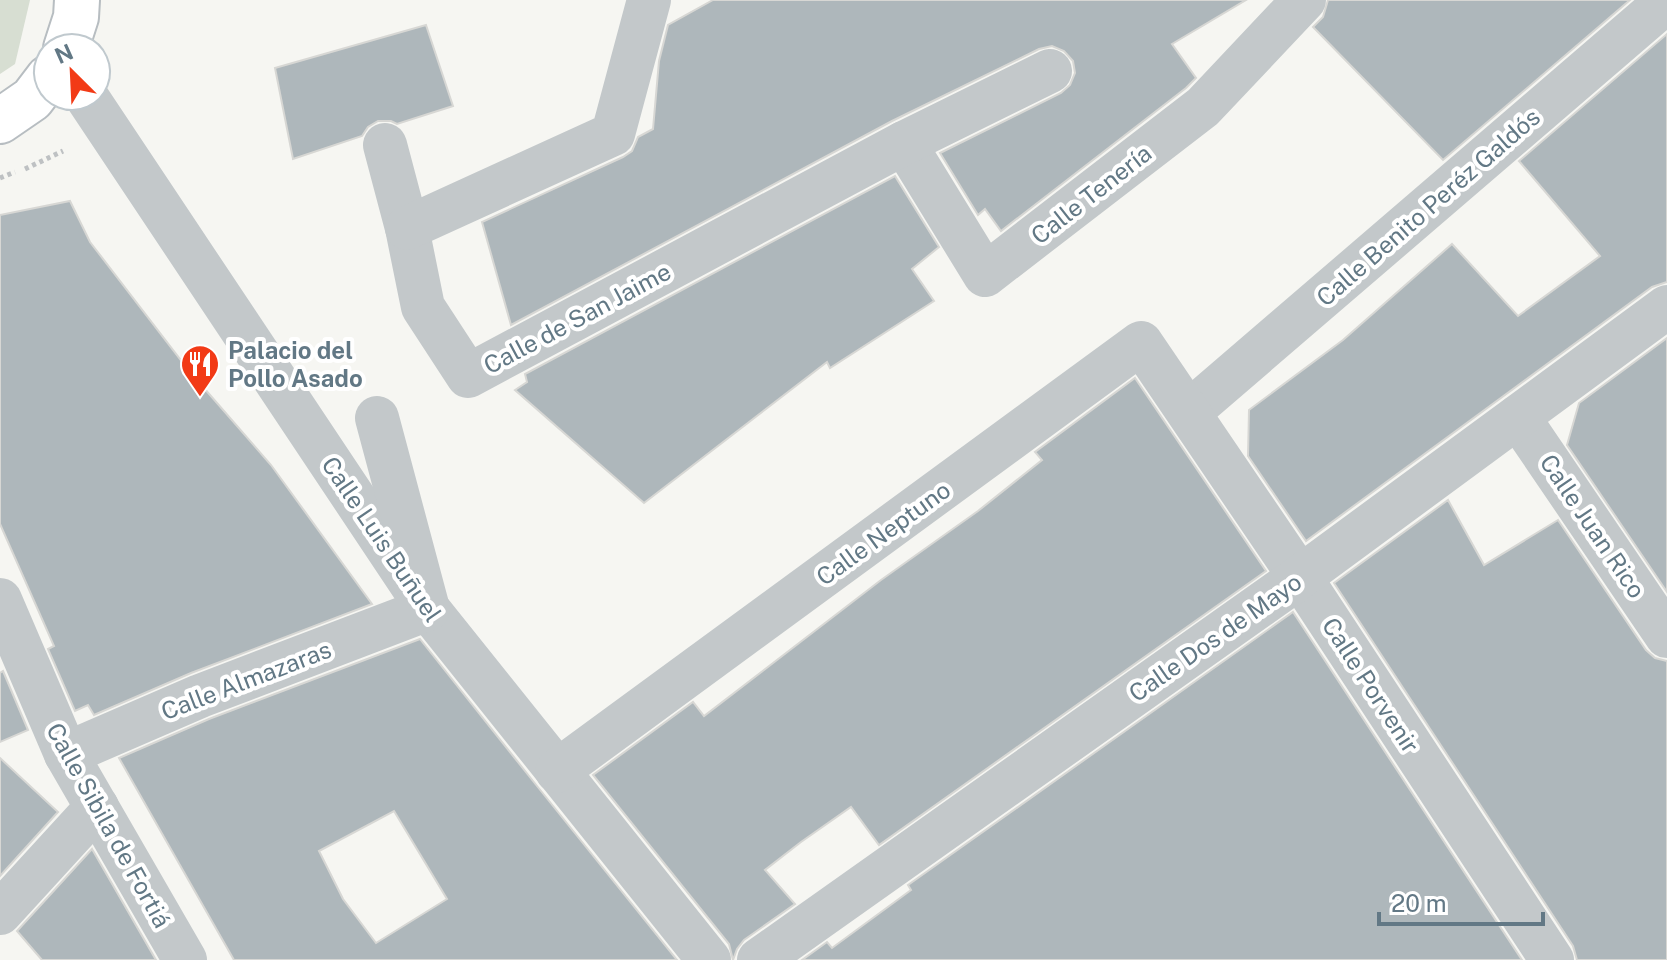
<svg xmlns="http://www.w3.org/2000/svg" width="1667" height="960" viewBox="0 0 1667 960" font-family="'Public Sans',sans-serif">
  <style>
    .green { fill: #d7ded2 }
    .building { fill: #aeb7bb; stroke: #d7d7d4; stroke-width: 2; fill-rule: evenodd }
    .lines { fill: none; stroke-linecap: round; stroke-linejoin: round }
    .secondary-casing { stroke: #b7bdc1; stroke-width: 48 }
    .path { stroke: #bec1c3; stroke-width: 5; stroke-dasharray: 4 4; stroke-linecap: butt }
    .street { stroke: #c3c8ca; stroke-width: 44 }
    .secondary { stroke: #fff; stroke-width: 44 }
    .labels { text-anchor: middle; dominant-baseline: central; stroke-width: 8; stroke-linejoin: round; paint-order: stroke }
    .street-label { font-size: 24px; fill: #627885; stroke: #fff }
    .poi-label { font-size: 24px; font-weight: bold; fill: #627885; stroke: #fff; text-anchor: start }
  </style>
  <rect width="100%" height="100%" fill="#f6f6f2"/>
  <!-- green -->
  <path class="green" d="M0,0H30L15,64L0,74Z"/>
  <!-- building -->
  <g class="building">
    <path d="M713,0H1246L1172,44L1196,78L1186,88L1001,231L985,209L978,215L940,153L1061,93L1070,85L1075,73L1073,61L1064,51L1052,46L1039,49L892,121L511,325L482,222L623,157L632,151L638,137L653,129L659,61L668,25Z"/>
    <path d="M1328,0H1630L1443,160L1313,27L1323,17Z"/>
    <path d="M426,25L453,106L397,124L391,121H378L368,127L362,136L293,159L275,68Z"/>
    <path d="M1667,34V282L1652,287L1306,541L1248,456L1249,410L1343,340L1452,244L1518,316L1600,256L1519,161Z"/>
    <path d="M895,176L939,247L912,269L934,301L830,368L827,362L644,503L515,390L527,382L525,374Z"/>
    <path d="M70,201L90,242L190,372L271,465L372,604L191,673L94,715L88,705L75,711L48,649L54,646L0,524V215Z"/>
    <path d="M1667,338V592L1567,445L1579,403Z"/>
    <path d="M1135,378L1266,571L879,845L851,807L801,842L765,870L795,904L744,940L737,949L733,960L729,944L593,775L693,702L704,716L881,580L978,511L1042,460L1035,452Z"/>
    <path d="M1448,500L1484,565L1558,520L1646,650L1655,658L1667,661V960H1577L1573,946L1334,583Z"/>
    <path d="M1293,612L1522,960H802L827,942L832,948L911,890L908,885Z"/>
    <path d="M420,639L537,786L677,960H234L119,758L209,719ZM394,811L447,899L376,943L343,899L319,851Z"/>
    <path d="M3,671L28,730L0,742V673Z"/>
    <path d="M0,758L58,812L0,876Z"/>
    <path d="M92,849L156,960H42L17,931Z"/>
  </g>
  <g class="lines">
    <defs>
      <g id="secondary">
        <path d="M66,48L76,17L77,0"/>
        <path d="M0,121L32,99L48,78"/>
      </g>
    </defs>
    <!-- secondary casing -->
    <use href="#secondary" class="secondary-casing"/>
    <!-- path -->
    <g class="path">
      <path d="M25,169L63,151"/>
      <path d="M0,178L15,172"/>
    </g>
    <!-- street -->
    <g class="street">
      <path d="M86,96L428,609L709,960"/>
      <path d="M904,143L985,275L1203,107L1304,0"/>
      <path d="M385,145L407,228L423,307L468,376L904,143L1050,71"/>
      <path d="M407,228L613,134L649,0"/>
      <path d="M1189,412L1667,1"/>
      <path d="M1518,417L1667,636"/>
      <path d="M0,600L66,754L185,960"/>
      <path d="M66,754L200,696L428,609L377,418"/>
      <path d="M557,771L1141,343L1300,577L1552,960"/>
      <path d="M0,913L97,807"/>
      <path d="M759,960L1300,577L1667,307"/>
    </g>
    <!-- secondary -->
    <use href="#secondary" class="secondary"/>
  </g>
  <!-- icons -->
  <defs>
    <symbol id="restaurant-pin" viewBox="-11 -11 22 30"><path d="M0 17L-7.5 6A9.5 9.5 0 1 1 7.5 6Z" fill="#f23a16" stroke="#fff"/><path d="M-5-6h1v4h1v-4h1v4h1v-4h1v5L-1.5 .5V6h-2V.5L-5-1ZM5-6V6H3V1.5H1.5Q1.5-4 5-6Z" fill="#fff"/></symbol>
  </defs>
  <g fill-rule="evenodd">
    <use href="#restaurant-pin" x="178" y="342" width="44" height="60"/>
  </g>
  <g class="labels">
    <!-- street labels -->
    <g class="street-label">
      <text transform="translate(1091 194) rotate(-38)">Calle Tenería</text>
      <text transform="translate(1428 207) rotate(-41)">Calle Benito Peréz Galdós</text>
      <text transform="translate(577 318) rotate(-28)">Calle de San Jaime</text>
      <text transform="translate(1593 526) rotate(56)">Calle Juan Rico</text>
      <text transform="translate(883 533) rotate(-36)">Calle Neptuno</text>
      <text transform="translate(382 539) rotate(56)">Calle Luis Buñuel</text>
      <text transform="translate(1215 637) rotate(-35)">Calle Dos de Mayo</text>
      <text transform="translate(246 680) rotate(-21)">Calle Almazaras</text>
      <text transform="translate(1371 685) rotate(57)">Calle Porvenir</text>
      <text transform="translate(109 825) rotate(61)">Calle Sibila de Fortiá</text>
    </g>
    <!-- poi labels -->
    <g class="poi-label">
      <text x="228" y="350">Palacio del<tspan x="228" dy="28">Pollo Asado</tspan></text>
    </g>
  </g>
  <!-- north arrow -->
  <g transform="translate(72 72) rotate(336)"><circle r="38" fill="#ffffff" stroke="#c0c9ce" stroke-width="2"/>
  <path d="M0-6L14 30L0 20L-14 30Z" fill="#f23a16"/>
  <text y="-12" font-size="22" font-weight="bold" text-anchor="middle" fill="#627885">N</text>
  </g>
  <!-- scale -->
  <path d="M1379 912v12h164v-12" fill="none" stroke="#627885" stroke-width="4"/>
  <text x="1391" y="912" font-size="24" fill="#627885" stroke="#ffffff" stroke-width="6" paint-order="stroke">20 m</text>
</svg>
